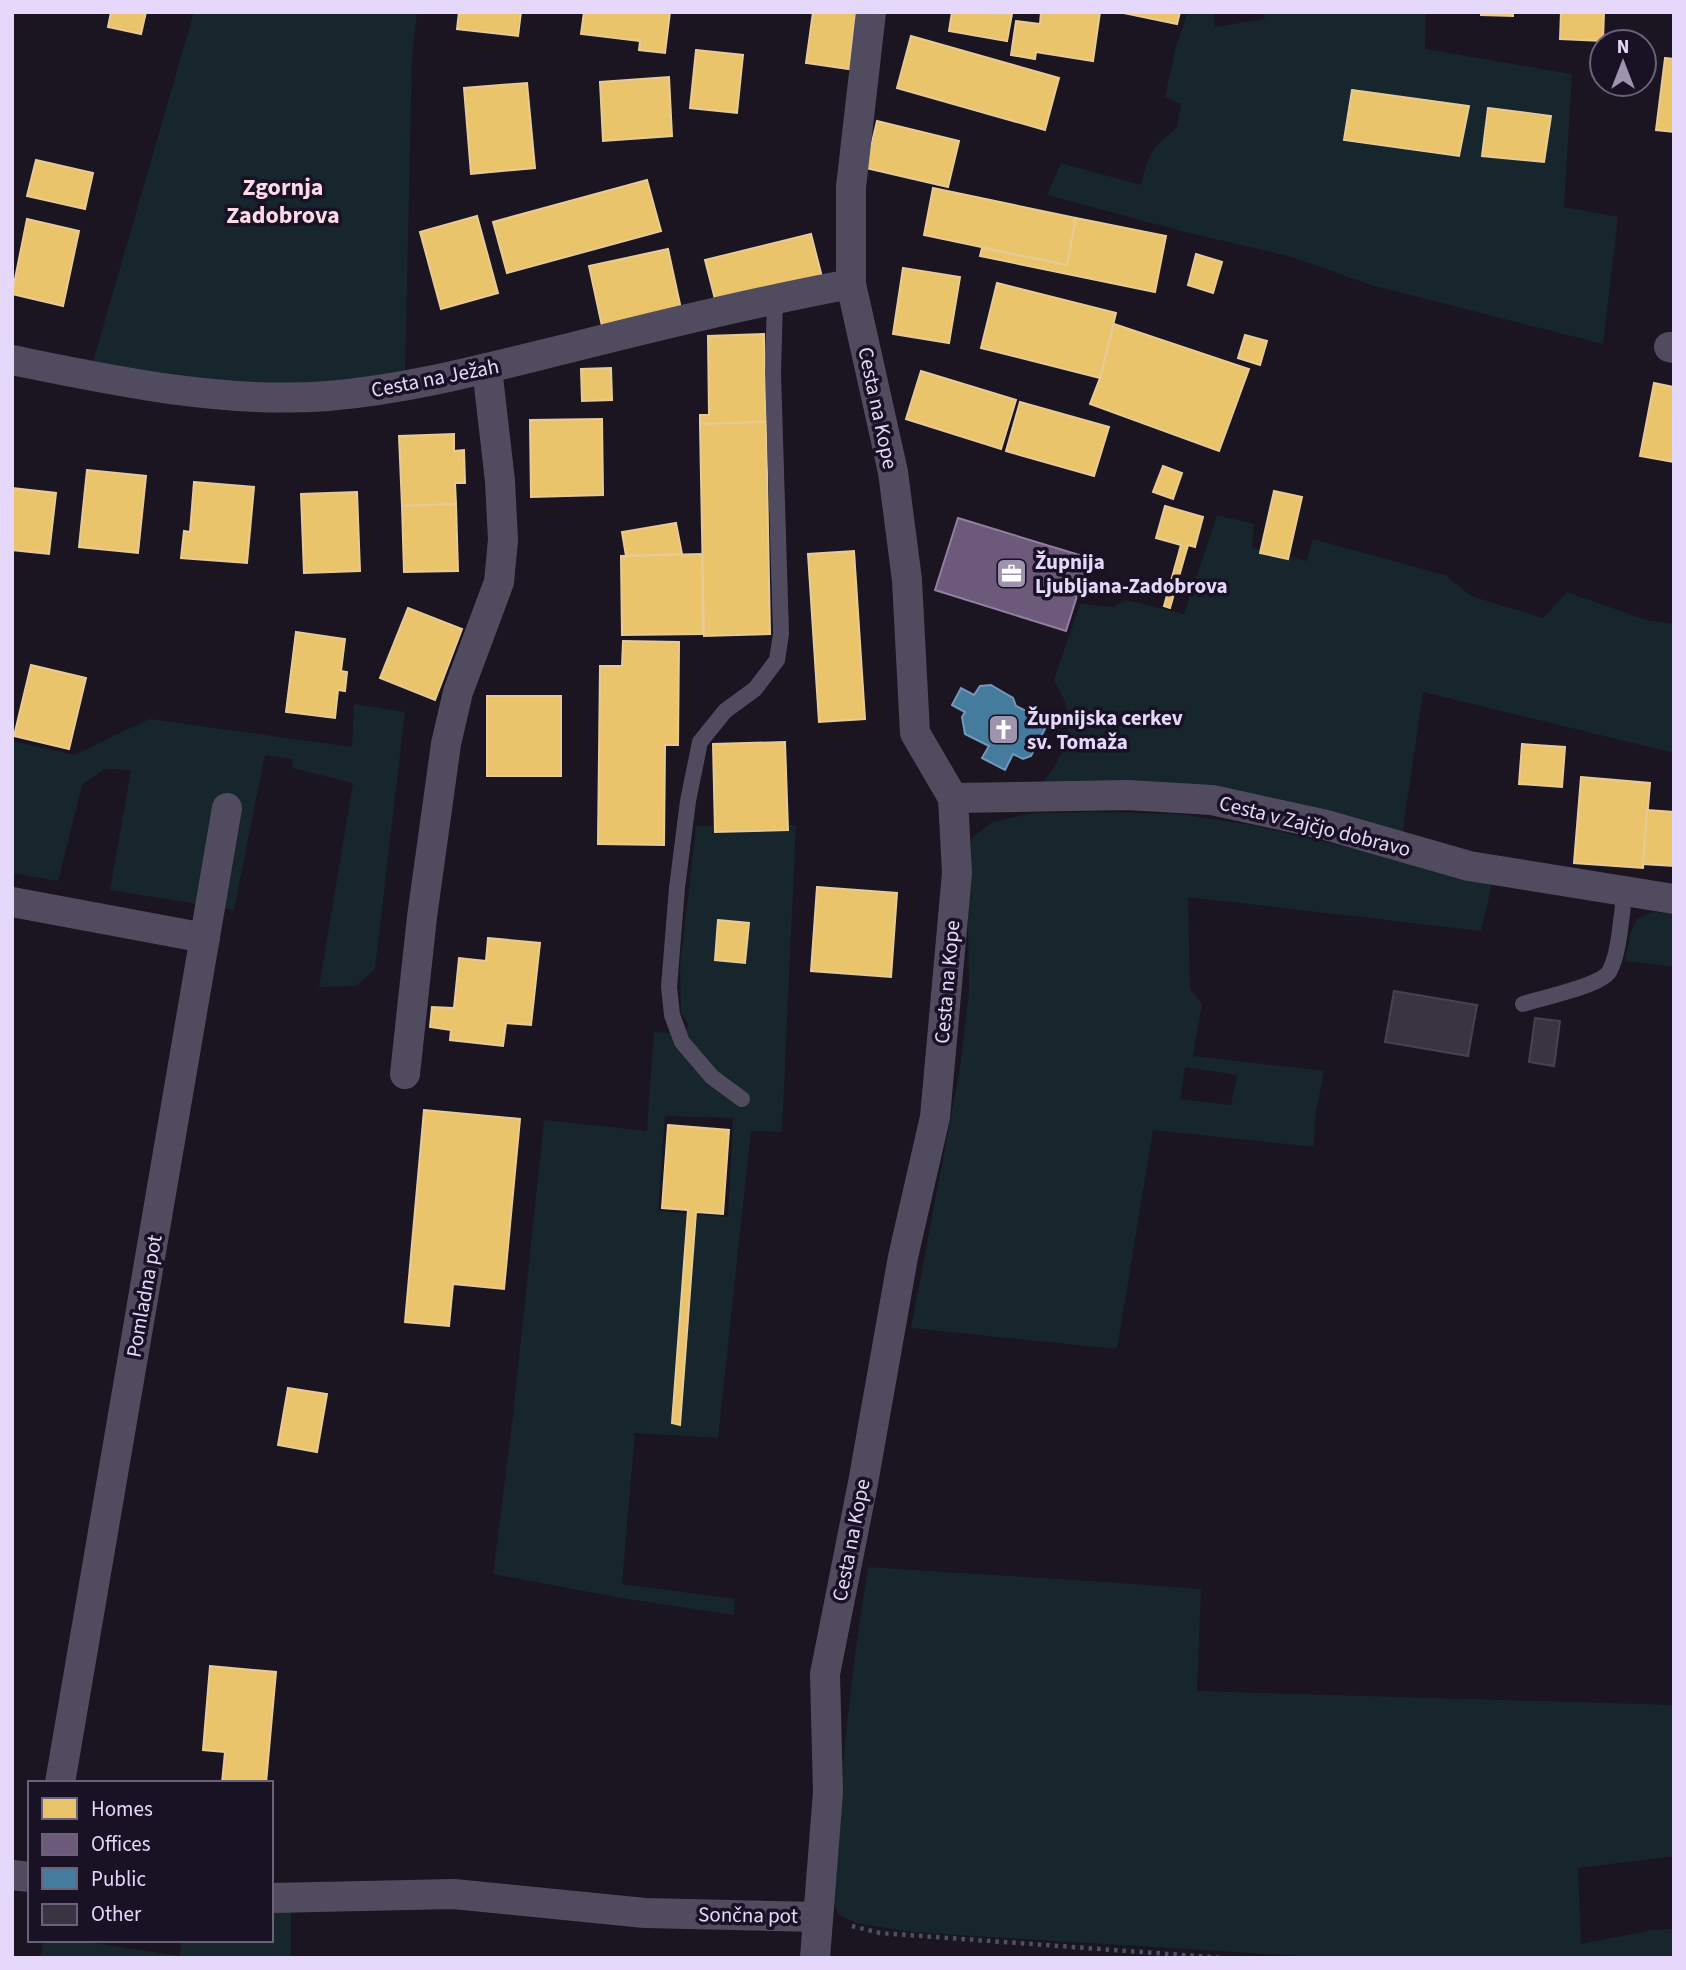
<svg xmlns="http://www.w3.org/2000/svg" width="1686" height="1970" viewBox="0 0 1686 1970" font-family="'Source Sans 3',sans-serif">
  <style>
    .green { fill: #16262c; fill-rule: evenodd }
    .homes { fill: #e9c46a; stroke: #e8ca96; stroke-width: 2 }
    .offices { fill: #6d597a; stroke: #917fa1; stroke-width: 2 }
    .public { fill: #457b9d; stroke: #7597b9; stroke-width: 2 }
    .building { fill: #3a3342; stroke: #484153; stroke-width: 2 }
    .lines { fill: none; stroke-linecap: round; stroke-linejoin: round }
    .path { stroke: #4d5261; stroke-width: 4.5; stroke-dasharray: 3.5 5; stroke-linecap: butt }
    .lane { stroke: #514b60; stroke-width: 16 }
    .street { stroke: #514b60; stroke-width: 30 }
    .labels { text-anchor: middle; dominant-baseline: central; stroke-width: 7; stroke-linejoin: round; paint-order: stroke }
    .street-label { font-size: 21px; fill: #e5d8fb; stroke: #191124 }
    .poi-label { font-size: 21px; font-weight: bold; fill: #e5d8fb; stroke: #191124; text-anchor: start }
    .quarter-label { font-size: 24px; font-weight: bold; fill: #fcdae7; stroke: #191124 }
  </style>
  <rect width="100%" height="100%" fill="#1a1520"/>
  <!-- green -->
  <g class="green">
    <path d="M194,12H417L412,58L405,374L265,388L92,365Z"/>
    <path d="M1188,12H1214L1215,27L1265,19L1263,12H1426L1425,49L1572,74L1564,207L1618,217L1603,344L1371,285L1292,257L1189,233L1047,195L1061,163L1141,185C1149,153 1150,149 1177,128L1181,104L1165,97L1176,46Z"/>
    <path d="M1217,515L1254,524L1252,548L1307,561L1313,539L1445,575L1471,596L1543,618L1567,592L1646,620L1674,624V753L1423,692L1402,836L1267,797L1170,783L1036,791C1056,767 1075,739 1066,706C1064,697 1058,688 1054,680L1080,604L1113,607L1126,600L1184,614Z"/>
    <path d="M354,704L405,712L375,969L356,986L319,987L353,783L293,768L292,759L265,755L234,910L110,890L131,770L104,769L82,785L58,881L12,873V741L75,755L149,719L352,747Z"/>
    <path d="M1096,812L1178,814L1246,824L1493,880L1481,931L1188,897L1190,989L1202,1004L1193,1056L1324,1071L1315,1117L1314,1147L1153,1130L1117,1349L911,1328L960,1068L969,991L967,871L972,838L992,822L1034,813ZM1185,1067L1237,1075L1231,1105L1180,1099Z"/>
    <path d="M796,825L782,1132L751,1131L718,1438L635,1433L622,1584L735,1599L734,1615L621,1598L493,1574L513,1415L544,1120L647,1131L654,1032L686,1034L688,1024L681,1013L680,965L696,826ZM665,1116L733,1118L728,1217L658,1211Z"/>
    <path d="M1652,912L1674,914V967L1625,961L1630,934L1637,919Z"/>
    <path d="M868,1567C979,1575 1090,1580 1201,1589L1197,1691L1674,1705V1856L1578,1868L1581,1944L1652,1930L1674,1929V1958H1332L910,1932L856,1923L838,1914L833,1900L845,1741L854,1661Z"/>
    <path d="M271,1909H291V1958H41L43,1940H73L180,1956L181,1940H271Z"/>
  </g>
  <!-- homes -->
  <g class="homes">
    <path d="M111,12H146L141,34L108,27Z"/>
    <path d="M459,12H521L518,36L457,29Z"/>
    <path d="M584,12H670L665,53L639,50L640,41L581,34Z"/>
    <path d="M813,12H856L849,69L806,63Z"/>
    <path d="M952,12L1012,14L1007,41L949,31Z"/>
    <path d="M1041,12H1100L1093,61L1036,52L1035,59L1011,55L1016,21L1040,24Z"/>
    <path d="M1119,12H1180L1177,24Z"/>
    <path d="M1481,12H1513V16L1481,15Z"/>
    <path d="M1561,12H1604L1603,41L1560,39Z"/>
    <path d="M911,36L1059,78L1045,130L897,88Z"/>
    <path d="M696,50L743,55L737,113L690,108Z"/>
    <path d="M1665,58L1674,59V132L1656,130Z"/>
    <path d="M669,77L672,136L603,141L600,82Z"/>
    <path d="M527,83L535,168L471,174L464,88Z"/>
    <path d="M1352,90L1469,106L1459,156L1344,140Z"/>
    <path d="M1488,108L1551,116L1544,162L1482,156Z"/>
    <path d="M877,121L959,141L948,187L866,168Z"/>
    <path d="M36,160L93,173L85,209L27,196Z"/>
    <path d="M647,180L661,231L507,273L493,222Z"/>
    <path d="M933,188L1076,218L1067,265L924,235Z"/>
    <path d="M477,216L498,293L441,309L420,232Z"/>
    <path d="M1076,218L1166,236L1155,292L980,256L982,248L1067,265Z"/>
    <path d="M27,219L79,231L63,306L12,294Z"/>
    <path d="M811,234L822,277L716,303L705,260Z"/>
    <path d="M668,249L681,309L602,326L589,266Z"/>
    <path d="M1196,254L1222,262L1213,293L1188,285Z"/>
    <path d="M903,268L960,277L949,343L893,334Z"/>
    <path d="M997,283L1116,313L1100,378L981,348Z"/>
    <path d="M1114,324L1249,369L1219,451L1090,404L1100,378Z"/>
    <path d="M764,334L766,422L700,424V415H709L708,336Z"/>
    <path d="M1245,335L1267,341L1260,365L1238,358Z"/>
    <path d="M611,368L612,400L582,401L581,369Z"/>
    <path d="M921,371L1016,400L1001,449L906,419Z"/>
    <path d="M1654,383L1674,387V462L1640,456Z"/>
    <path d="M1020,402L1109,427L1094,476L1006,451Z"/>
    <path d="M602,419L603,495L531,497L530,420Z"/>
    <path d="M766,422L770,634L704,636L700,424Z"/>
    <path d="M454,434V451L464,450L465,483H455L456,504L402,506L399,436Z"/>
    <path d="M1163,466L1182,473L1173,499L1153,492Z"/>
    <path d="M87,470L146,476L138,553L79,547Z"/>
    <path d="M194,482L254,487L247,563L181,558L184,531L190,532Z"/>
    <path d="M12,488L56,493L49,554L12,550Z"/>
    <path d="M1274,491L1302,497L1288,559L1260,553Z"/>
    <path d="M357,492L360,571L304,573L301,494Z"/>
    <path d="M456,504L458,571L404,572L402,506Z"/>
    <path d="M1165,506L1203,517L1195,547L1188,545L1170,608L1164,606L1181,545L1156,538Z"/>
    <path d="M676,523L682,554L626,556L622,532Z"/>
    <path d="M854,551L865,719L819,722L808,554Z"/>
    <path d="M702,554L703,634L622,635L621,556Z"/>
    <path d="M408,608L462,629L435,700L380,678Z"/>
    <path d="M296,632L345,639L341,671L347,672L345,691L338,690L335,718L286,712Z"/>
    <path d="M623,641L679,642L678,745H665L664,845L598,844L600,666H622Z"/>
    <path d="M31,665L86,678L69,749L14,736Z"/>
    <rect x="487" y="696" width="74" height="80"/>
    <path d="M785,742L788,830L715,832L713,744Z"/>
    <path d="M1522,744L1565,747L1562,787L1519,784Z"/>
    <path d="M1581,777L1650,783L1643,868L1574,863Z"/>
    <path d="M1647,810L1674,812V866L1643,864Z"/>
    <path d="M817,887L897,893L891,977L811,971Z"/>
    <path d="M718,920L749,923L745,963L715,960Z"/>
    <path d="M488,938L540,943L531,1025L506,1023L503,1046L450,1040L451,1030L430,1027L432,1007L454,1008L459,958L486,961Z"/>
    <path d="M424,1110L520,1119L504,1289L453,1284L449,1326L405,1322Z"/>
    <path d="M668,1125L729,1130L723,1214L696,1212L680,1425L672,1423L688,1210L662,1208Z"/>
    <path d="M288,1388L327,1394L317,1452L278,1445Z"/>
    <path d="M210,1666L276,1672L266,1783H222L225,1752L203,1750Z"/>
  </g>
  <!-- offices -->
  <path class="offices" d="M958,518L1089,558L1066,631L935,590Z"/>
  <!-- public -->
  <path class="public" d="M991,685L1013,698L1016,706L1044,720L1046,727L1031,756L1023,759L1013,754L1005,770L982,758L989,746L965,734L962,717L965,712L952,705L961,688L974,695L980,686Z"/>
  <!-- building -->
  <g class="building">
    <path d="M1394,991L1477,1005L1468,1056L1385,1042Z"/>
    <path d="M1535,1018L1560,1021L1554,1066L1529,1062Z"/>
  </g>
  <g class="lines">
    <!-- path -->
    <path class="path" d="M852,1926L880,1933L1224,1958"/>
    <!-- lane -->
    <g class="lane">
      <path d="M1523,1004C1541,998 1600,986 1609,972C1620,953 1621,914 1625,891"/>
      <path d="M742,1099L712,1077L682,1042L672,1015L669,987L677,888L688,801L700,742L725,711L755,689L777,660L781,634L773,373L775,298"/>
    </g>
    <!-- street -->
    <g class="street">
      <path d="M1669,347L1674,348"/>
      <path d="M12,360C115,381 222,404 328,396C412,389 495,366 577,346C668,323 759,301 851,284"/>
      <path d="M953,798L1128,795L1212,800L1326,825L1469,866L1674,899"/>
      <path d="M12,902L205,938"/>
      <path d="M405,1074L422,917L446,744L458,692L499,582L503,540L500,481L487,368"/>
      <path d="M60,1783L227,808"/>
      <path d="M12,1875L30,1877"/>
      <path d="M271,1898L454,1894L645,1913L818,1917"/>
      <path d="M815,1958L828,1792L825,1674L863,1483L903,1257L935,1117L957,873L953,798L915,733L907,580L893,472L851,284V187L871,12"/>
    </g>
  </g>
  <!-- icons -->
  <defs>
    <symbol id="office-square" viewBox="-11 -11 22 22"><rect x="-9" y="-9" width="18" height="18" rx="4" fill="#9e94ae" stroke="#191124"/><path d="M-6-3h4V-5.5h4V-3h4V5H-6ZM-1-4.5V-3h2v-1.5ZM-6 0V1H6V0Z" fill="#fff"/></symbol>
    <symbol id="church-square" viewBox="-11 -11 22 22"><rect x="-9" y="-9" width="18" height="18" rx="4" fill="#9e94ae" stroke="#191124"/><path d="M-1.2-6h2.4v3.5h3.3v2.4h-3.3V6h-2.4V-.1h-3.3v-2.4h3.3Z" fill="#fff"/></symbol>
  </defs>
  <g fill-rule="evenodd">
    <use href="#office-square" x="994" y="556" width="35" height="35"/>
    <use href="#church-square" x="986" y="712" width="35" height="35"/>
  </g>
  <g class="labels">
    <!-- street labels -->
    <g class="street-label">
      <text transform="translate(435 378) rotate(-11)">Cesta na Ježah</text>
      <text transform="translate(878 408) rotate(78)">Cesta na Kope</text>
      <text transform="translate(1315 826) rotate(14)">Cesta v Zajčjo dobravo</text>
      <text transform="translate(947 982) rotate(-85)">Cesta na Kope</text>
      <text transform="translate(144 1296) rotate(-80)">Pomladna pot</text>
      <text transform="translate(851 1540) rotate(-79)">Cesta na Kope</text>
      <text transform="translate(748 1915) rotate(1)">Sončna pot</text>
    </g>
    <!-- poi labels -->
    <g class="poi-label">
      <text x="1035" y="562">Župnija<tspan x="1035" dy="24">Ljubljana-Zadobrova</tspan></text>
      <text x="1027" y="718">Župnijska cerkev<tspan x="1027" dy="24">sv. Tomaža</tspan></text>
    </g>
    <!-- quarter labels -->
    <g class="quarter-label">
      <text x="283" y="187">Zgornja<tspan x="283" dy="28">Zadobrova</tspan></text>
    </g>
  </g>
  <!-- border -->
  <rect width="1686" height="1970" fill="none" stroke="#e5d8fb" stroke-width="28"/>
  <!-- legend -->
  <rect x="28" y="1781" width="245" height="161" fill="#191124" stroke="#6b617a" stroke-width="2"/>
  <rect x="42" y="1798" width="35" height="21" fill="#e9c46a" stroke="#6b617a" stroke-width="2"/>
  <text x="91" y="1816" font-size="21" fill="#e5d8fb">Homes</text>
  <rect x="42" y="1834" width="35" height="21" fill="#6d597a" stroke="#6b617a" stroke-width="2"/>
  <text x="91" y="1851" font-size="21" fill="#e5d8fb">Offices</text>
  <rect x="42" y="1868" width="35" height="21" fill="#457b9d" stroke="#6b617a" stroke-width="2"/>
  <text x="91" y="1886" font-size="21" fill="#e5d8fb">Public</text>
  <rect x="42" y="1904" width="35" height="21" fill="#3a3342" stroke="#6b617a" stroke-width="2"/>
  <text x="91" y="1921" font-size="21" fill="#e5d8fb">Other</text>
  <!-- north arrow -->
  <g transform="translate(1623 63)"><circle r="33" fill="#191124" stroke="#6b617a" stroke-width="2"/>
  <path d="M0-5L12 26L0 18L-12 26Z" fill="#9e94ae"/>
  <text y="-10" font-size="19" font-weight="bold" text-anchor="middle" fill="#e5d8fb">N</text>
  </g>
</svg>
